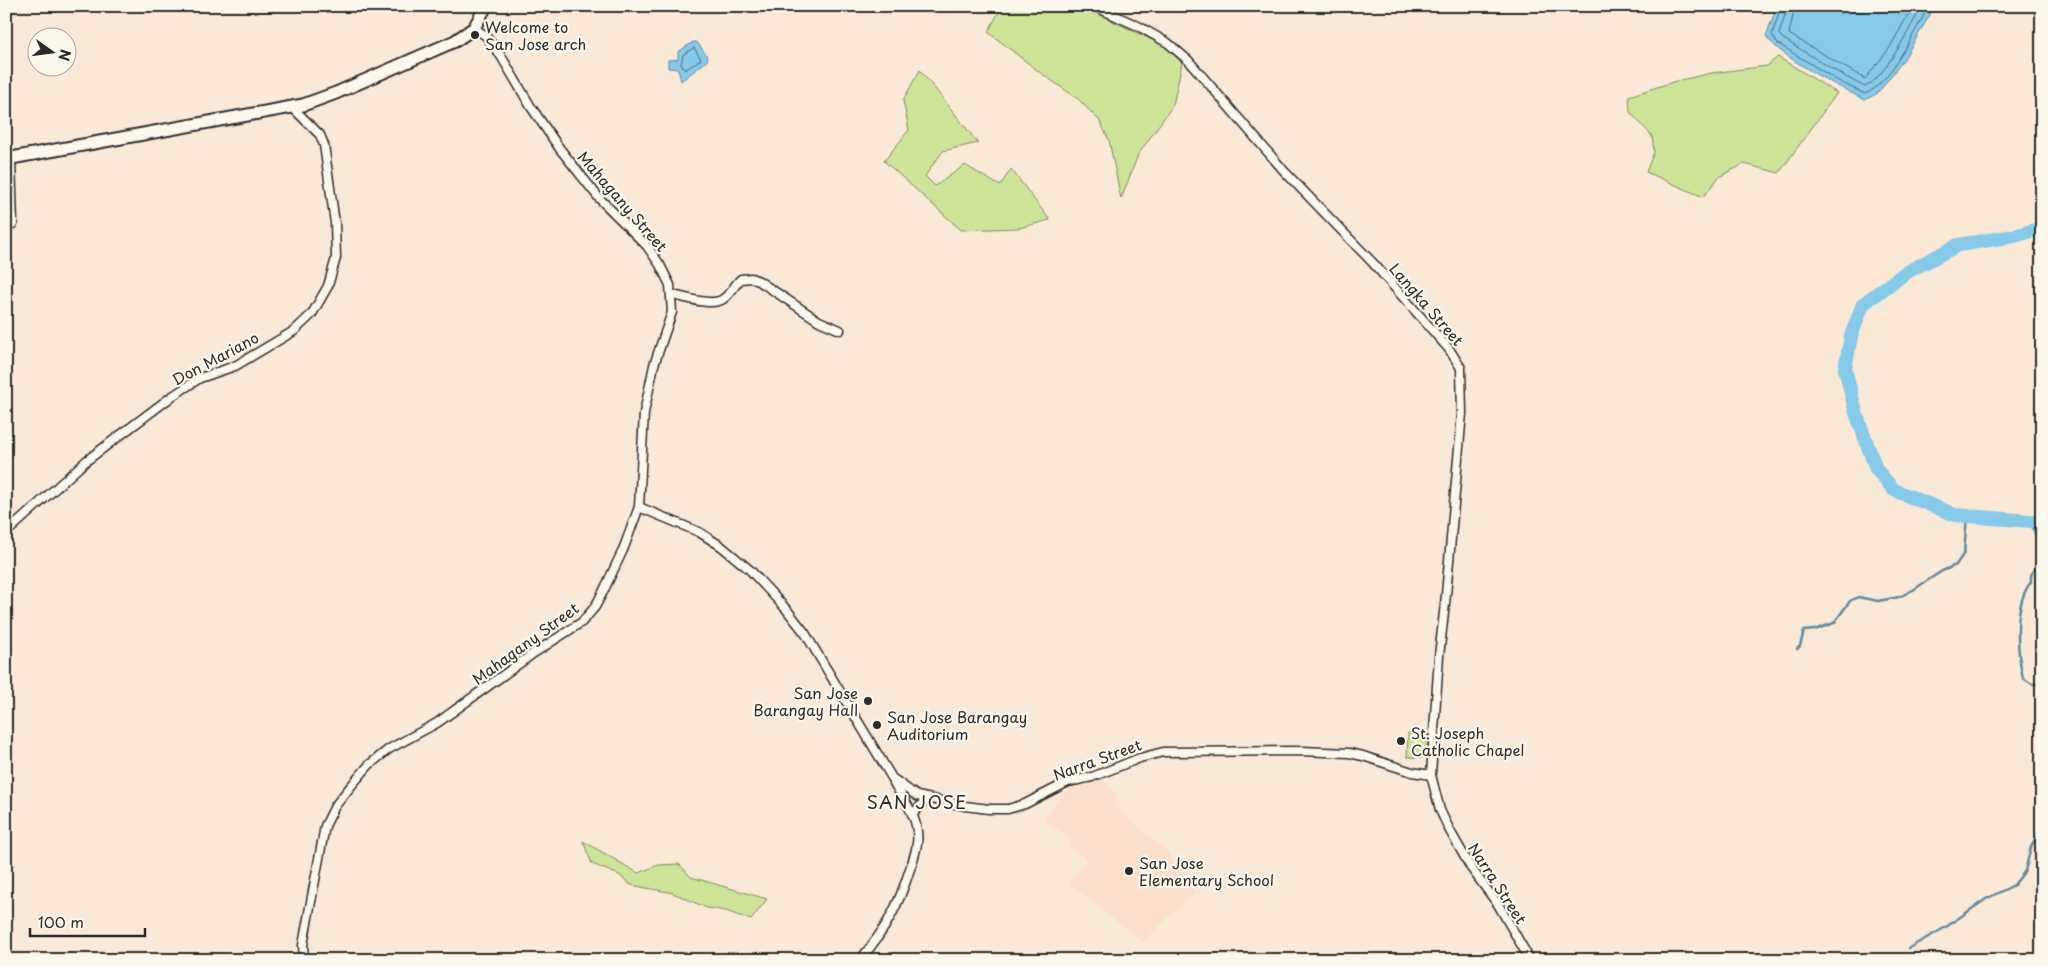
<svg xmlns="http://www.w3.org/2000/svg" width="2048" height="966" viewBox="0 0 2048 966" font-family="'Playpen Sans',sans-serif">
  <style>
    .built { fill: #fbdfca }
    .green { fill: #cee398; stroke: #7c8762 }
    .water { fill: #86c9e8; stroke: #628a9c }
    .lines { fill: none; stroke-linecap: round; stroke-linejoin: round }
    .shore { stroke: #4f6a77; stroke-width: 1 }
    .stream { stroke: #628a9c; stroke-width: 2.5 }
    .river { stroke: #86c9e8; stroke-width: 14 }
    .street-casing { stroke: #2b2b2b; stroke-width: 11 }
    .secondary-casing { stroke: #2b2b2b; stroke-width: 15 }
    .street { stroke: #fbf7ec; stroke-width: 8 }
    .secondary { stroke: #fbf7ec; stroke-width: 11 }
    .poi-dot { fill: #2b2b2b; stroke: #fbf7ec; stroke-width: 2 }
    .labels { text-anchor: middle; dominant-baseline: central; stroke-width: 4.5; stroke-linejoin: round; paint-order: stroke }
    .poi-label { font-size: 15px; fill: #2b2b2b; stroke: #fbf7ec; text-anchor: start }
    .street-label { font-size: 15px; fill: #2b2b2b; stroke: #fbf7ec }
    .quarter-label { font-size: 18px; letter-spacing: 1px; fill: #2b2b2b; stroke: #fbf7ec }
  </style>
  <rect width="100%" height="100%" fill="#fbe9d8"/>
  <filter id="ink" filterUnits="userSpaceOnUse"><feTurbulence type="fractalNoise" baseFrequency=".02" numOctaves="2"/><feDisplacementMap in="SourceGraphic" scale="10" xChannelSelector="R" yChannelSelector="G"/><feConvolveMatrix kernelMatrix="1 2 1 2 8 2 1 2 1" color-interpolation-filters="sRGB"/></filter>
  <g filter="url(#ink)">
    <!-- built -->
    <path class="built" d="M1102,780L1117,794L1114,805L1167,851L1195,892L1143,942L1068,883L1087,859L1068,846L1071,839L1043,820L1069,788L1089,785Z"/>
    <!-- green -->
    <g class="green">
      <path d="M1002,6H1081L1165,46L1182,63L1173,105L1138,155L1121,199L1109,140L1099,120L1078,99L1038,71L988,32Z"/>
      <path d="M1778,57L1837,93L1779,173L1744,164L1719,177L1703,197L1646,172L1654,152L1652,136L1630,112L1629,96L1676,81L1712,73L1767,66Z"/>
      <path d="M920,70L978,143L943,151L925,176L935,186L965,165L1000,186L1011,169L1050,220L1019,228L961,230L884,161L909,130L903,100Z"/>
      <path d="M1408,733L1428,734L1427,758L1407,757Z"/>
      <path d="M583,841L638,873L659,865L679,864L691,877L767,899L751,920L726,911L707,908L673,893L631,885L619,875L592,864Z"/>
    </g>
    <!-- water -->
    <g class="water">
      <path d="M1777,6H1935L1904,59L1878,93L1865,100C1838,86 1782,59 1766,36Z"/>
      <path d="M693,42H697L708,57L707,61L681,81L678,69L668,68V60L678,59V52Z"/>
    </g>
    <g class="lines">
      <!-- shore -->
      <g class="shore">
        <path d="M1781,6L1772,35L1777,43L1840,82L1865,94C1890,84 1915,30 1929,6"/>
        <path d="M1788,6L1779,34L1782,38L1844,76L1865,87C1884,79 1911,26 1922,6"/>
        <path d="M1795,6L1789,34L1865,79L1889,49L1913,6"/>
        <path d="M694,48L701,59L685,70L681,64L683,55Z"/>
      </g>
      <!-- stream -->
      <g class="stream">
        <path d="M2031,521C2034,534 2042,547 2039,560C2036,570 2030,570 2031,582C2013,604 2017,652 2023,678L2032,684H2042"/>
        <path d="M1797,649L1800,646L1804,631L1815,630L1834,623L1850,601L1858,597L1878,601L1899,597L1913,590L1942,571L1956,565L1964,553L1967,516"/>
        <path d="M1909,948L1946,927L1986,899L2014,885L2025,871L2031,847L2039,833L2040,823L2042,821"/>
      </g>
      <!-- river -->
      <path class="river" d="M2042,228L2014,236L1958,245L1905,273L1863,304L1851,336L1845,369L1856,413L1876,469L1894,490L1955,515L2042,522"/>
      <defs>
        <g id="street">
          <path d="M1094,6L1138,26L1168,43L1189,61L1285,172L1373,263L1449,349L1461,368L1462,413L1446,595L1439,656L1431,775L1440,810L1450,831L1471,868L1499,906L1530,960"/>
          <path d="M11,159L13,224"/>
          <path d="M672,295C685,297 712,307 723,299C731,294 734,285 741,279L751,278L759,281L819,321L840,330"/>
          <path d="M639,507L699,532L721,546L750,570L787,610L805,633L892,778L917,796L965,806L989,809H1008L1025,804L1068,782L1092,777L1140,758L1163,752L1301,751L1349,753L1363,756L1412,772L1431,775"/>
          <path d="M6,533L86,461L171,397L200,378L235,366L294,331L312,314L328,286L336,258L335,223L324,145L320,135L293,108"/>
          <path d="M913,814L927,799"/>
          <path d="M304,960L303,945L325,826L335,806L351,786L369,765L389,749L437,723L531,655L582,622L595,607L604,590L623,550L639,507L644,413L654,365L672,312L670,285L660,265L647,246L599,198L560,149L531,107L501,56L486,36L474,28"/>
          <path d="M860,960C886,929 898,907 910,869C914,857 919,844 917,831C915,813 903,799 894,783"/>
        </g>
        <path id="secondary" d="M6,159L303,105L336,93L455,41L474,28L486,6"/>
      </defs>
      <!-- street casing -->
      <use href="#street" class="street-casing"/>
      <!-- secondary casing -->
      <use href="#secondary" class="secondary-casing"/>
      <!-- street -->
      <use href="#street" class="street"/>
      <!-- secondary -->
      <use href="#secondary" class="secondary"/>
    </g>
  </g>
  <!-- markers -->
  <g class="poi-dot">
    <circle cx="475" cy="35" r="5"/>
    <circle cx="868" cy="701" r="5"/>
    <circle cx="877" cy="725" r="5"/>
    <circle cx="1401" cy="741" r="5"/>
    <circle cx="1129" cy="871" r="5"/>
  </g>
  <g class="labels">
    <!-- poi labels -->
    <g class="poi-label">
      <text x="485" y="26">Welcome to<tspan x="485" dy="17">San Jose arch</tspan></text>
      <text x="858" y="692" text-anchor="end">San Jose<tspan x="858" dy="17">Barangay Hall</tspan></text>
      <text x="887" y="716">San Jose Barangay<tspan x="887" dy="17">Auditorium</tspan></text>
      <text x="1411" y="732">St. Joseph<tspan x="1411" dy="17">Catholic Chapel</tspan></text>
      <text x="1139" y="862">San Jose<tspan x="1139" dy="17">Elementary School</tspan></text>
    </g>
    <!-- street labels -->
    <g class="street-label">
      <text transform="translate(623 201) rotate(49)">Mahagany Street</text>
      <text transform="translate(1427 304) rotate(49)">Langka Street</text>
      <text transform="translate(215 358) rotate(-28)">Don Mariano</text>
      <text transform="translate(525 643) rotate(-36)">Mahagany Street</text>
      <text transform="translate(1097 759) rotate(-20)">Narra Street</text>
      <text transform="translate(1498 883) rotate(57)">Narra Street</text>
    </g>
    <!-- quarter labels -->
    <g class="quarter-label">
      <text x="917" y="801">SAN JOSE</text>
    </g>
  </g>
  <!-- margin -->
  <rect width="2048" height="966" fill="none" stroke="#fbf7ec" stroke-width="25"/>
  <rect x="12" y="12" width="2023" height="941" fill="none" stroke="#2b2b2b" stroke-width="2" filter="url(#ink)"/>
  <!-- north arrow -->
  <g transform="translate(52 52) rotate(104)"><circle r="24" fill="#fbf7ec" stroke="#a8a59f"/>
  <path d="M0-4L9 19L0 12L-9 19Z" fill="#2b2b2b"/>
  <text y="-8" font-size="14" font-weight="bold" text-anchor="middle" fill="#2b2b2b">N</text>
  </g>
  <!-- scale -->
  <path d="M30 928v8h115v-8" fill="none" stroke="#2b2b2b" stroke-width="2.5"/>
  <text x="38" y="928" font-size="15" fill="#2b2b2b" stroke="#fbf7ec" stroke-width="4" paint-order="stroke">100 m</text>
</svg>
